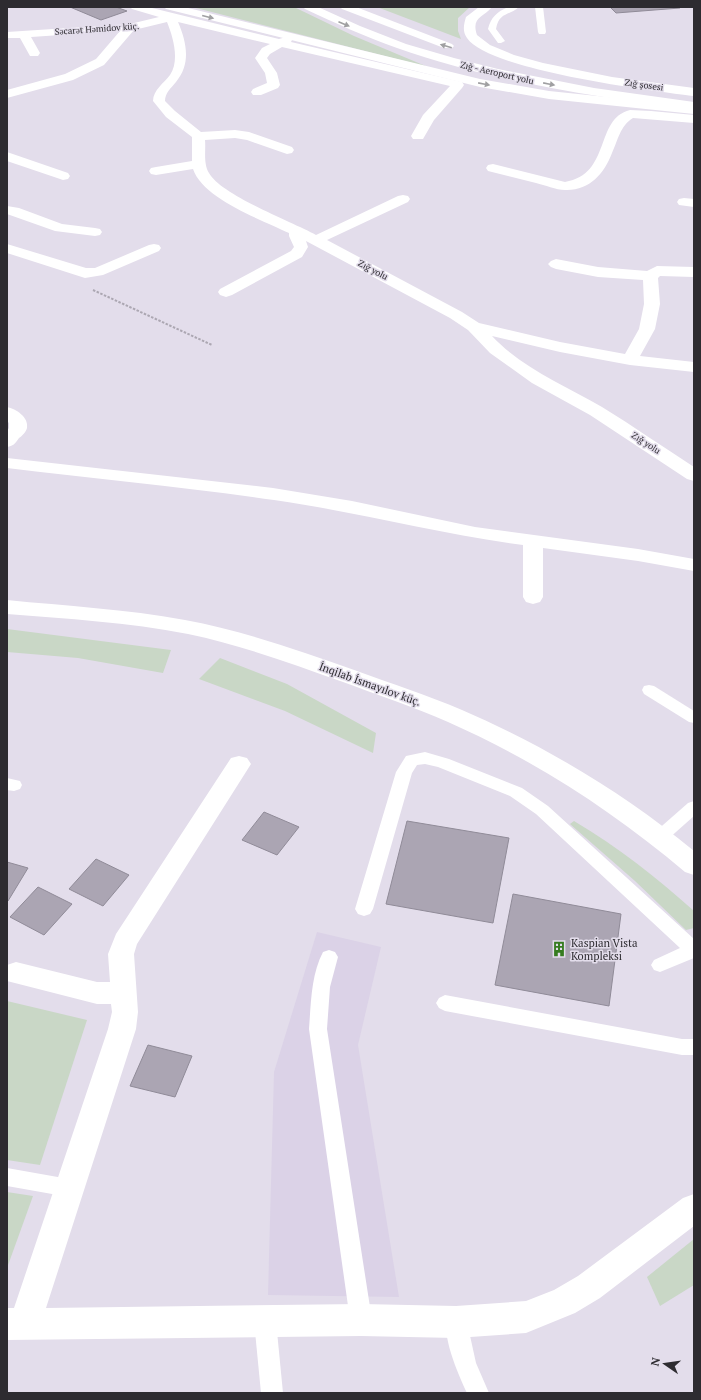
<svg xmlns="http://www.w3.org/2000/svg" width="701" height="1400" viewBox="0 0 701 1400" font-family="'PT Serif',serif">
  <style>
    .built { fill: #dbd2e7 }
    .green { fill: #c9d7c6 }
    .building { fill: #aba5b3; stroke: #908b98 }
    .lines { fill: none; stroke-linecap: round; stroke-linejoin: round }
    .path { stroke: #aca7b2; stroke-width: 2; stroke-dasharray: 2.5 1.5; stroke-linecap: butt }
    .service { fill: #fff; fill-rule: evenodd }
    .minor { fill: #fff; fill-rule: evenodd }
    .secondary { fill: #fff; fill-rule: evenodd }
    .trunk { fill: #fff; fill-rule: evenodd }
    .motorway { fill: #fff; fill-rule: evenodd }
    .oneway { fill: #a0a0a2 }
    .labels { text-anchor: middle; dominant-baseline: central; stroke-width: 3; stroke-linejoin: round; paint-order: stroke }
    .far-street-label { font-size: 9px; fill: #2d2b30; stroke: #e3ddeb }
    .street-label { font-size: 11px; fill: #2d2b30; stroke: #e3ddeb }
    .poi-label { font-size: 11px; fill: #2d2b30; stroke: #e3ddeb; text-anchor: start }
  </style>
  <rect width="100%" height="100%" fill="#e3ddeb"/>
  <!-- built -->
  <path class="built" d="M317,932L381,947L358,1045L399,1297L268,1295L274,1072Z"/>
  <!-- green -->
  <g class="green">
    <path d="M192,7H294L354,36L428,67Z"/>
    <path d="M377,7H470L458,18V31L461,39Z"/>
    <path d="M7,629L171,650L163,673L78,658L7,652Z"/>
    <path d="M220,658L287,684L376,733L373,753L285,711L199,679Z"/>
    <path d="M574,821C618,847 656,877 694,911V928L686,930L635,881L570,824Z"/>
    <path d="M7,1001L87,1020L40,1165L7,1160Z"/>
    <path d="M7,1192L33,1196L7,1268Z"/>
    <path d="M694,1239V1285L660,1306L647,1277Z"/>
  </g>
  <!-- building -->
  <g class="building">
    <path d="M70,7H116L127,11L101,20Z"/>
    <path d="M610,7H679L680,8L616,13Z"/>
    <path d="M264,812L299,827L277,855L242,840Z"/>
    <path d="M407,821L509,838L493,923L386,904Z"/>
    <path d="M96,859L129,875L103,906L69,889Z"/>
    <path d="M7,862L28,868L8,901L7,900Z"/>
    <path d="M38,887L72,904L44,935L10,917Z"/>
    <path d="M513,894L621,914L609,1006L495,985Z"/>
    <path d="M148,1045L192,1056L175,1097L130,1086Z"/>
  </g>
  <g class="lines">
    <!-- path -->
    <path class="path" d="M93,290L212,345"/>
    <!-- service -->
    <g class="service">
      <path d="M508,7H519C509,16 499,12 496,29L505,41L501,43H498L488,29C491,17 497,12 508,7Z"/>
      <path d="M535,7H543L546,32L545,34H539L538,32Z"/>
      <path d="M649,685L654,686L694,711V723L689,722L644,694L642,690L644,686Z"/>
      <path d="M425,752L449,759L522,788L548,806L694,939V958L660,972L654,970L651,965L654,960L680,948L536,814L510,796L438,767L425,764L417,765L412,773L373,909L370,914L364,916L358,914L355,909L396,772L406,756Z"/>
      <path d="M7,778L20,781L22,785L20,789L14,791L7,790Z"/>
      <path d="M694,801V816L667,840L661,842L655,840L653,836L655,832L688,803Z"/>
      <path d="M329,950L335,952L338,957L330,987L327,1029L372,1320L369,1328L361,1331L353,1328L350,1320L309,1029C311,1003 311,975 323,952Z"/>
      <path d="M445,995L682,1039H694V1055H682L445,1011L439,1008L436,1003L439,998Z"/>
      <path d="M7,1168L69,1179L76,1181L79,1188L76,1195L69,1197L7,1186Z"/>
      <path d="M265,1310L273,1313L276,1321L283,1393H261L254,1321L257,1313Z"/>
      <path d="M456,1311L464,1314L467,1322L476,1363L489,1393H467C458,1374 440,1333 448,1314Z"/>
    </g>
    <!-- minor -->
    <g class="minor">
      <path d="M130,7H148L279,39L286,37L290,38L292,40L291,42L462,82L464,85L462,88L434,120L423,139H413L411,136L423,115L450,86L282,47L270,54L267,58L277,73L280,85L278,88L261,95H253L251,92L253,89L267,83L265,73L255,58L262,48L270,44L178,22C187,43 191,64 176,82C171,88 165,93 165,101L175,111L201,132L235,130L249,132L292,147L294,150L292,153L287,154L247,140L235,138L205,140C206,150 203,163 209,173C221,195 292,222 316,235L398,196L403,195L408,196L410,199L408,202L327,240L462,312L479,323L560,342L625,354L639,329L644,304L643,280L598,277L556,269L551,267L548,264L551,261L556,259L598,267L647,271L657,266L694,267V277L660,276L658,278L660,304L655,329L640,356L694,362V372L630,365L560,352L492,336C522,368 564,385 602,407C633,426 663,447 694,467V481L687,479L590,415L532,383L490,353L468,330L450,318L306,241L308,247L302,257L232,295L226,297L220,295L218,292L220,289L291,251L294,247L289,236V233C262,220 203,199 193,169L156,175L151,174L149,171L151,168L156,167L192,161V137L166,117L153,101C153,90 164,83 170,75C180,60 173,37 167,22L134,30L104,65L73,80L7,98V90L65,74L96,59L120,31L31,37L40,53L38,56H30L20,38H7V32L130,24L159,17L132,9Z"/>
      <path d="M630,110L651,111L694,115V123L633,118C620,126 618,140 612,153C604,174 589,191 565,190C556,190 545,185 536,183C520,179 504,175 488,171L486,168L488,165L493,164L565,182C612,174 594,119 630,110Z"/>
      <path d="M7,152L68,173L70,176L68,179L63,180L7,161Z"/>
      <path d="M684,198L694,199V207L679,205L677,202L679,199Z"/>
      <path d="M7,206L19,208L62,224L95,228L100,229L102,232L100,235L95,236L55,231L7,214Z"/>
      <path d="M7,244L86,268H95L149,245L154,244L159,245L161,248L159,251L103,275L85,278L7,253Z"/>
      <path d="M7,407C16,409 29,417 27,428C26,432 22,436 19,438C15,444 13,446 7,447V431L9,428V423L7,421Z"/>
      <path d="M7,458L273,488L352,501L475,527L638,549L694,559V571L638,561L543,548V597L540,602L533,604L526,602L523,597V545C439,534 358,512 274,500C185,487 96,479 7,468Z"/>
      <path d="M239,756L247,758L251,764L137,944L134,954L138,1012L136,1029L46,1308L361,1304L456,1306L526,1301L554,1290L578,1276L683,1198L694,1194V1226L600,1298L575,1313L526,1333L456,1338L361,1336L7,1340V1308H14L108,1029L112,1012L111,1004H97L7,981V965L16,962L97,982H110L108,954L116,934L231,758Z"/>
    </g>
    <!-- secondary -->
    <path class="secondary" d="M7,600C66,606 126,609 185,620C244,631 301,651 357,671C392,684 427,695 462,710C545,746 624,793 694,851V875L685,872C613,811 534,760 448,722C414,707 378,695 343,682C292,664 241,645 188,634C128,622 67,619 7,614Z"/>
    <!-- trunk -->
    <g class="trunk">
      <path d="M164,7H184L480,79L549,91L694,106V114L549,99L480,87L166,9Z"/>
      <path d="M479,7H492C483,18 471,17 477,35L490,45L514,55L543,63L612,77L694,88V96C652,91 488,70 467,38C462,31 464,24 466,17Z"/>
    </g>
    <!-- motorway -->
    <g class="motorway">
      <path d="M303,7H318L360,26L406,44L454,58L498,69L594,88L694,102V110C594,96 493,82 397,48C366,37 335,23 305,9Z"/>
      <path d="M340,7H356L452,44L454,46L452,48H444L342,9Z"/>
    </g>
  </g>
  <!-- one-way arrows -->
  <defs><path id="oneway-solid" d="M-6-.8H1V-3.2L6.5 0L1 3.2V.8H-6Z"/></defs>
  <g class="oneway">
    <use href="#oneway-solid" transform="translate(208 17) rotate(14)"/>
    <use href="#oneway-solid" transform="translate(344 24) rotate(23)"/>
    <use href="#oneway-solid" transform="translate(446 46) rotate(-164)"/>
    <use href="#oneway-solid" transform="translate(484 84) rotate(11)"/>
    <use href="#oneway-solid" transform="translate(549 84) rotate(11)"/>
  </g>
  <!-- icons -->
  <defs>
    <symbol id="building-bare" viewBox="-9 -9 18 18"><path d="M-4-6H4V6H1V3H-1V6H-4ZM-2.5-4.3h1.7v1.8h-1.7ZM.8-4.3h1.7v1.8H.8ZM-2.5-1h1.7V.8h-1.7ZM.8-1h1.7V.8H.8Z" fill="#367c20" stroke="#e3ddeb" stroke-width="2.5" paint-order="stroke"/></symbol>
  </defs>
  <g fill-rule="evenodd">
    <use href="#building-bare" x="548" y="938" width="22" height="22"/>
  </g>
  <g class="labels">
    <!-- far-street labels -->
    <g class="far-street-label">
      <text transform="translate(97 29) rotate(-4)">Səcarət Həmidov küç.</text>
      <text transform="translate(497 73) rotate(13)">Zığ - Aeroport yolu</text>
      <text transform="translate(644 85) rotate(8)">Zığ şosesi</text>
      <text transform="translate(373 270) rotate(28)">Zığ yolu</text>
      <text transform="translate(646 443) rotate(33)">Zığ yolu</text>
    </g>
    <!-- street labels -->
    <g class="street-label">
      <text transform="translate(370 684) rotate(20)">İnqilab İsmayılov küç.</text>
    </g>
    <!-- poi labels -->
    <g class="poi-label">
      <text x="571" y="943">Kaspian Vista<tspan x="571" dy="13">Kompleksi</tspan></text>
    </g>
  </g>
  <!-- border -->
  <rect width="701" height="1400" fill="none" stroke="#2d2b30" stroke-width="16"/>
  <!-- north arrow -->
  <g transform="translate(665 1364) rotate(283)" stroke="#e3ddeb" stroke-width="3" paint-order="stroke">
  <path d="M0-3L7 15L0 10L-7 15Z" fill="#2d2b30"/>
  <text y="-6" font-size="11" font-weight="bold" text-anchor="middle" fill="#2d2b30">N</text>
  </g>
</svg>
